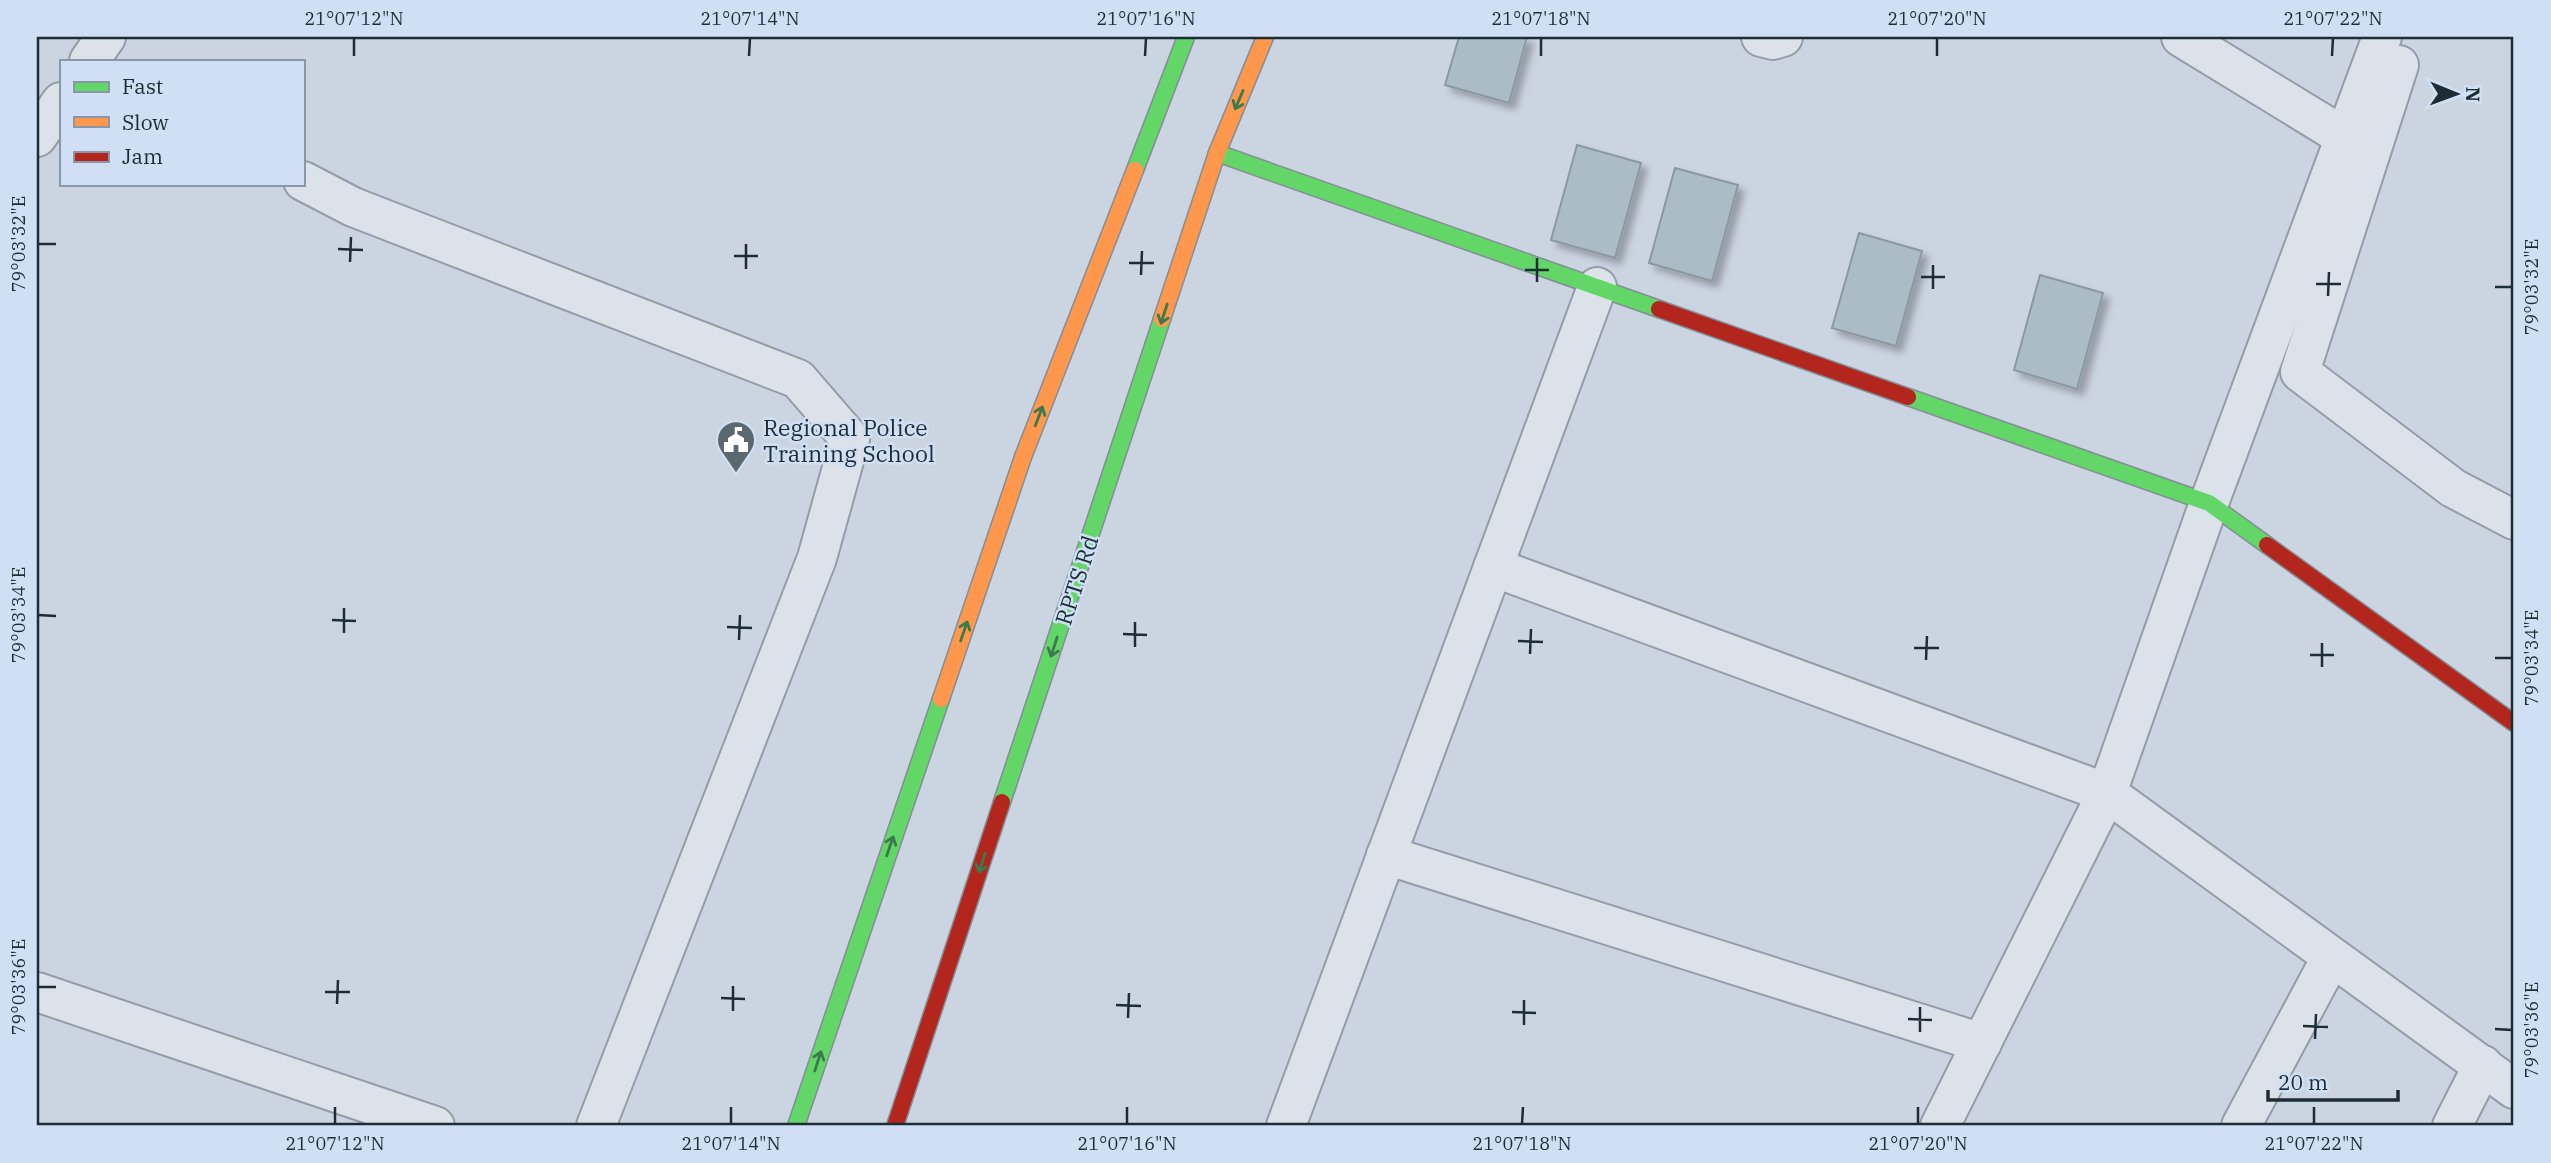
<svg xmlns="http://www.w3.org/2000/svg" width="2551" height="1163" viewBox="0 0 2551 1163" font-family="'IBM Plex Serif',serif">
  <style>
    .building { fill: #acbcc6; stroke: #8b98a2; stroke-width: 2; filter: url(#shadow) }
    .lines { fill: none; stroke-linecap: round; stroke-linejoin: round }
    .street-casing { stroke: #949da7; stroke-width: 42 }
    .fast-casing { stroke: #848e96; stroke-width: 19 }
    .slow-casing { stroke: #848e96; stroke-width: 19 }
    .jam-casing { stroke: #848e96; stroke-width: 19 }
    .street { stroke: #dce2ea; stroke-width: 38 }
    .fast { stroke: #63d668; stroke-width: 16 }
    .slow { stroke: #ff974d; stroke-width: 16 }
    .jam { stroke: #b3261e; stroke-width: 16 }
    .oneway { stroke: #3c794c }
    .ticks { fill: none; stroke: #1d2d35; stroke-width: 2.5 }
    .labels { text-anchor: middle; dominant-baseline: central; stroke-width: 5; stroke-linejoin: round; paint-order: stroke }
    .poi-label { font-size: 23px; fill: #1d2d35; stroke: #d0dff4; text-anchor: start }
    .street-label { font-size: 23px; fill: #1d2d35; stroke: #d0dff4 }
    .neatline { fill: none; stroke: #1d2d35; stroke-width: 2.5 }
    .ticks-label { font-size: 18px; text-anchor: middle; fill: #1d2d35 }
  </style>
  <defs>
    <filter id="shadow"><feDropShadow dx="6" dy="6" stdDeviation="3.5" flood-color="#0004"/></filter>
  </defs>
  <rect width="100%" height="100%" fill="#cbd5e2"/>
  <!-- building -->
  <g class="building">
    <path d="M1459,37H1527L1509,103L1445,85Z"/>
    <path d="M1577,145L1641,163L1615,258L1551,240Z"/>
    <path d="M1675,168L1738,185L1712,281L1649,263Z"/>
    <path d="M1859,233L1922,251L1896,346L1832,328Z"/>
    <path d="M2040,275L2103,293L2077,389L2014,370Z"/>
  </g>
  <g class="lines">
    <defs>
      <g id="street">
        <path d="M1761,37L1773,40L1783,37"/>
        <path d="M2181,37L2346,138L2369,147"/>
        <path d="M89,61L106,37"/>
        <path d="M2399,65L2300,372L2453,488L2514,520"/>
        <path d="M37,137L61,102"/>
        <path d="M303,181L353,207L798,379L850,439L817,558L596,1126"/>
        <path d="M1493,567L2107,793L2514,1089"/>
        <path d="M1386,855L1982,1043"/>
        <path d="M37,992L435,1126"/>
        <path d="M1286,1126L1597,287"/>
        <path d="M1940,1126L2107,793L2209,503L2382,37"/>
        <path d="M2241,1126L2331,958"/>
        <path d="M2452,1126L2483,1065"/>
      </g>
      <g id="fast">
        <path d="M1217,153L1659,309"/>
        <path d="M1135,170L1186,37"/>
        <path d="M1908,397L2209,503L2267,545"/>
        <path d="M1002,802L1162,319"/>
        <path d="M796,1126L941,699"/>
      </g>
      <g id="slow">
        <path d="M1162,319L1217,153L1265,37"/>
        <path d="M941,699L1023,457L1135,170"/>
      </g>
      <g id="jam">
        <path d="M1659,309L1908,397"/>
        <path d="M2267,545L2514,723"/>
        <path d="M895,1126L1002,802"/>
      </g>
    </defs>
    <!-- street casing -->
    <use href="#street" class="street-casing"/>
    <!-- fast casing -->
    <use href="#fast" class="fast-casing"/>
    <!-- slow casing -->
    <use href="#slow" class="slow-casing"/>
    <!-- jam casing -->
    <use href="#jam" class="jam-casing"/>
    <!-- street -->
    <use href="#street" class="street"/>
    <!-- fast -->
    <use href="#fast" class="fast"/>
    <!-- slow -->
    <use href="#slow" class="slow"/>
    <!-- jam -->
    <use href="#jam" class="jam"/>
  </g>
  <!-- one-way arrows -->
  <defs><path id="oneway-shaft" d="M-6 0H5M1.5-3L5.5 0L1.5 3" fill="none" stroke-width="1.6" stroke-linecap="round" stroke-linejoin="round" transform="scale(1.75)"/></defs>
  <g class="oneway">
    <use href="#oneway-shaft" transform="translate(1239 100) rotate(113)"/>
    <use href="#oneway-shaft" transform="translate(1164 314) rotate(108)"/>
    <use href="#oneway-shaft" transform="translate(1039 416) rotate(-69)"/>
    <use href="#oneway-shaft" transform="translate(964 631) rotate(-71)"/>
    <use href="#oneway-shaft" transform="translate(1054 647) rotate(108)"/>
    <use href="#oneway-shaft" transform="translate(890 846) rotate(-71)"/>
    <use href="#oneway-shaft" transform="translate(982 863) rotate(108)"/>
    <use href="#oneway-shaft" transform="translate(818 1061) rotate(-72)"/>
  </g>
  <!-- ticks -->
  <path class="ticks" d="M354,56V38M749,56L750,38M1145,56L1146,38M1541,56V38M1937,56V38M2332,56L2333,38M38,244H56M338,249L363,250M734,256H758M350,262L351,237M1129,263H1154M746,269V244M1525,270H1549M1141,275L1142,251M1921,277H1945M1537,282V258M2316,284H2341M2495,287H2512M1933,289V265M2328,296L2329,272M38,615L56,616M332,620L356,621M727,627L752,628M344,633V608M1123,634L1147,635M739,640L740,615M1518,641L1543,642M1135,647V622M1914,648H1939M1530,654L1531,629M2310,655H2334M2495,658H2512M1926,660L1927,636M2322,667V643M38,987H56M325,992H350M721,998L745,999M337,1004L338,980M1116,1005L1141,1006M733,1011V986M1512,1012L1536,1013M1128,1018L1129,993M1908,1019L1932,1020M1524,1025V1000M2303,1026L2328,1027M2495,1029L2512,1030M1920,1032V1007M2315,1039L2316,1014M335,1124V1107M731,1124V1107M1127,1124V1107M1522,1124L1523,1107M1918,1124V1107M2314,1124V1107"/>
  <!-- icons -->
  <defs>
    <symbol id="civic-pin" viewBox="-11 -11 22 30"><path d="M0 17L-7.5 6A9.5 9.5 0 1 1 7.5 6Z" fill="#5a6872" stroke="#d0dff4"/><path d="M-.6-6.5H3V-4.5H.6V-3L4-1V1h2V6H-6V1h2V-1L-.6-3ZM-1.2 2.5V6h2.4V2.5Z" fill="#fff"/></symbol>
  </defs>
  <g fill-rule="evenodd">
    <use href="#civic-pin" x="714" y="418" width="44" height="60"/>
  </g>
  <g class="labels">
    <!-- poi labels -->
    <g class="poi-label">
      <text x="763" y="427">Regional Police<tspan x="763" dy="26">Training School</tspan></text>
    </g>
    <!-- street labels -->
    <g class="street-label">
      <text transform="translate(1076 580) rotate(-72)">RPTS Rd</text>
    </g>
  </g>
  <!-- border -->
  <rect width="2551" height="1163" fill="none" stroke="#d0dff4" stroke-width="77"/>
  <!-- legend -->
  <rect x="60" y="60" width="245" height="126" fill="#d0dff4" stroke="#8898a8" stroke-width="2"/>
  <rect x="74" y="82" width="35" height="10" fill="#63d668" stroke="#8898a8" stroke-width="2"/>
  <text x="122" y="94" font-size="21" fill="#1d2d35">Fast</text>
  <rect x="74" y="117" width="35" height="10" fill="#ff974d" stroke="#8898a8" stroke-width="2"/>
  <text x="122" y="130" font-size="21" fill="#1d2d35">Slow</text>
  <rect x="74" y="152" width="35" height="10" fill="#b3261e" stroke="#8898a8" stroke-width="2"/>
  <text x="122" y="164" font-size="21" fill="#1d2d35">Jam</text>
  <!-- north arrow -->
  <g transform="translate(2456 94) rotate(91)" stroke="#d0dff4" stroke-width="5" paint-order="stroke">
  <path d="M0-5L12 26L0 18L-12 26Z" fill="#1d2d35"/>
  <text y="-10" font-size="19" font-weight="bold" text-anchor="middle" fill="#1d2d35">N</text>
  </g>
  <!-- scale -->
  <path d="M2268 1090v10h130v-10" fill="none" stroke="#1d2d35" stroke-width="3.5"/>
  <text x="2278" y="1090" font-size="21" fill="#1d2d35" stroke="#d0dff4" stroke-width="5" paint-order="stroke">20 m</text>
  <rect x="38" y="38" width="2474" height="1086" class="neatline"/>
  <g class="ticks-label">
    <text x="354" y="25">21°07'12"N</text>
    <text x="750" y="25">21°07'14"N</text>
    <text x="1146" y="25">21°07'16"N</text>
    <text x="1541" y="25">21°07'18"N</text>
    <text x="1937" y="25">21°07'20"N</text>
    <text x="2333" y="25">21°07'22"N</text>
    <text transform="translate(19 244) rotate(-90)" y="6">79°03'32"E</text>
    <text transform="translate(2532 287) rotate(-90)" y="6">79°03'32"E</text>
    <text transform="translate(19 615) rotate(-90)" y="6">79°03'34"E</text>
    <text transform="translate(2532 658) rotate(-90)" y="6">79°03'34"E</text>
    <text transform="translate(19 987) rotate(-90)" y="6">79°03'36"E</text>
    <text transform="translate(2532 1030) rotate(-90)" y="6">79°03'36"E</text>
    <text x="335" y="1150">21°07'12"N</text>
    <text x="731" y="1150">21°07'14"N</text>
    <text x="1127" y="1150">21°07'16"N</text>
    <text x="1522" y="1150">21°07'18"N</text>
    <text x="1918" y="1150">21°07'20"N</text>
    <text x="2314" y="1150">21°07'22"N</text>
  </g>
</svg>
